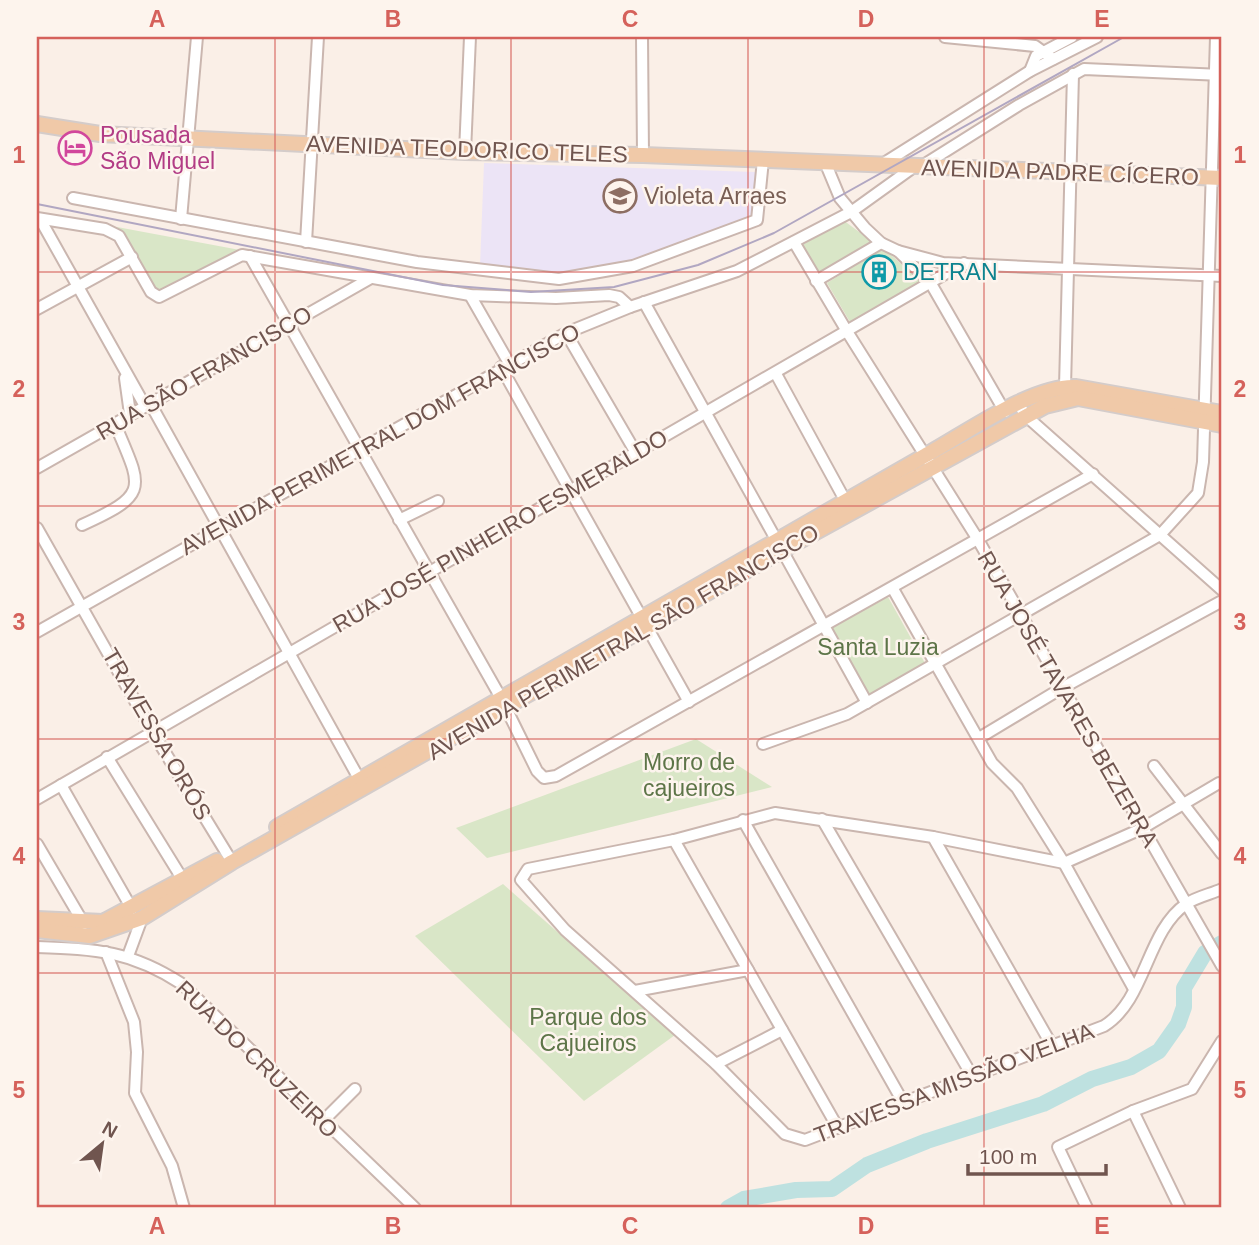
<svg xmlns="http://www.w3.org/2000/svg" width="1259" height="1245" viewBox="0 0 1259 1245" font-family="Helvetica,sans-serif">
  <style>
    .education { fill: #ece4f6 }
    .green { fill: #d9e6c7 }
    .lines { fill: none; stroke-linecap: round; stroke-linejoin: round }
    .river { stroke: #bee1e0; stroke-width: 16 }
    .minor-casing { stroke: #cab6af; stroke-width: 14 }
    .major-casing { stroke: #d4ccca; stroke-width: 18 }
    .minor { stroke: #fff; stroke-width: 10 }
    .major { stroke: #f0c9a8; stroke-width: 14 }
    .tram { stroke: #b1a7c2; stroke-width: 2 }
    .grid { fill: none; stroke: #d5615b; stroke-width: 2; stroke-opacity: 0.55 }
    .labels { text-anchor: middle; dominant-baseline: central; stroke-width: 5; stroke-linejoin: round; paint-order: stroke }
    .hotel-label { font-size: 23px; fill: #b23c85; stroke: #fdf4ed; text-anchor: start }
    .street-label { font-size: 23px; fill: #70554f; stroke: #fdf4ed }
    .education-label { font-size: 23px; fill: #785e54; stroke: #fdf4ed; text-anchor: start }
    .culture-label { font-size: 23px; fill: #0d838f; stroke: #fdf4ed; text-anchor: start }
    .park-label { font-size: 23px; fill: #5d7548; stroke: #fdf4ed }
    .neatline { fill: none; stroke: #d5615b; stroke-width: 2.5 }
    .grid-label { font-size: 23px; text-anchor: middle; font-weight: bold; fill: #d5615b }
  </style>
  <rect width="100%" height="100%" fill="#faefe7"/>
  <!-- education -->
  <path class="education" d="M484,163L755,172L758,219L664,254L575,274L480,266Z"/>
  <!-- green -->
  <g class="green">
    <path d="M843,220L874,243L817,273L801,246Z"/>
    <path d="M117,227L240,250L163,295L152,291Z"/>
    <path d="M883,248L923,283L850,322L827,283Z"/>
    <path d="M888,597L926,665L869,697L830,629Z"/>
    <path d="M696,739L772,787L487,858L456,828Z"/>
    <path d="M503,884L675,1035L584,1101L415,936Z"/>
  </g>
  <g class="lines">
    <!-- river -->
    <path class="river" d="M728,1208L744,1199L796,1190L832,1189L867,1165L927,1141L1043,1104L1092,1079L1131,1067L1159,1051L1178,1024L1184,1007V988L1205,953L1222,943"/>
    <defs>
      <g id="minor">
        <path d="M642,37L643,155"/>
        <path d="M945,37L1035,46L1053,59"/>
        <path d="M1030,71L1036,56L1072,37"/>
        <path d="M465,152L470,37"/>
        <path d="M825,162L840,198L865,228L881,243L898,251L930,282L1005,412"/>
        <path d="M881,165L1030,71L1097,37"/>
        <path d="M922,166L1019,105L1084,69L1222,75"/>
        <path d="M73,198L417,262L559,279L633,266L757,220L763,160"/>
        <path d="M37,218L105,229L119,236L151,292L159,297L242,255L470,295L556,298L609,295L619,297L630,307"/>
        <path d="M40,219L145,406"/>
        <path d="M181,219L197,37"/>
        <path d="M306,242L318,37"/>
        <path d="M794,242L848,333L977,538L1222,966"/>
        <path d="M898,251L943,263L1222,276"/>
        <path d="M250,256L501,698L537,771L544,778L556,776L1093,474"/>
        <path d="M816,281L881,243"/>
        <path d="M470,295L509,363"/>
        <path d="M644,302L867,703"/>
        <path d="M37,309L132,257"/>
        <path d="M566,333L636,453"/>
        <path d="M501,367L689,702"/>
        <path d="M776,374L846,502"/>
        <path d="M125,378L130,414"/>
        <path d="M1065,387L1073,74"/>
        <path d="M150,403L362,784"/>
        <path d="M1019,404L1025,415L1222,590"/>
        <path d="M37,468L371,278"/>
        <path d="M399,520L438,501"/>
        <path d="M82,525C151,494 142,488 115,424"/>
        <path d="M37,528L152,731L232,862"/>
        <path d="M893,589L992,763L1017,788L1064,863L1134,989"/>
        <path d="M37,632L566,333L630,307L737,271L851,212L915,166"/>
        <path d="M979,738L1062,688L1222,601"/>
        <path d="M763,744L847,714L1160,535L1198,493L1203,462L1216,37"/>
        <path d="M107,757L183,880"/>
        <path d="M1154,766L1222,854"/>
        <path d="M1219,783L1141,829L1064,863L933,837L775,813L674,840L528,869L521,880L565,930L716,1064L785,1134L805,1140L1104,1026C1146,1000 1146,932 1186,904C1196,897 1211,894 1222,889"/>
        <path d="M61,785L132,909"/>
        <path d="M37,799L964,263"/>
        <path d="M822,819L971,1074"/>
        <path d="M743,820L903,1102"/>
        <path d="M933,837L1051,1044"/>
        <path d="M674,840L838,1128"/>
        <path d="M37,844L84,924"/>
        <path d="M37,947C97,949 131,951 182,984L415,1208"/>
        <path d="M106,952L134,1022L137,1052L135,1093L172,1166L184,1208"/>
        <path d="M128,956L142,918"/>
        <path d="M635,991L748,970"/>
        <path d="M716,1064L782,1030"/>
        <path d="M1133,1111L1180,1208"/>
        <path d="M323,1121L355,1089"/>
        <path d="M1087,1208L1058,1147L1133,1111L1192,1089L1222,1041"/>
      </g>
      <g id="major">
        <path d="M37,124L100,134L465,152L643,155L1222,178"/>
        <path d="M277,827L926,455C965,434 1032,385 1076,387L1222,413"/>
        <path d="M37,919L103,922L217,861"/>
        <path d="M37,930L90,936L142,918L232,862L783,550L1045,406L1078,398L1222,425"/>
      </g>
    </defs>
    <!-- minor casing -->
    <use href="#minor" class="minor-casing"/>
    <!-- major casing -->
    <use href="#major" class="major-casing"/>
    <!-- minor -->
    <use href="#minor" class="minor"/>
    <!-- major -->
    <use href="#major" class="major"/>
    <!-- tram -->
    <path class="tram" d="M37,204L443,285L531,292L614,287L698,265L774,233L1124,37"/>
  </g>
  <!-- grid -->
  <path class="grid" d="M275,37V1208M511,37V1208M748,37V1208M984,37V1208M37,272H1222M37,506H1222M37,739H1222M37,973H1222"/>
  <!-- icons -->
  <defs>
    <symbol id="hotel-ring" viewBox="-11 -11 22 22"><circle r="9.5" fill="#fdf4ed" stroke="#d1479c" stroke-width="1.5"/><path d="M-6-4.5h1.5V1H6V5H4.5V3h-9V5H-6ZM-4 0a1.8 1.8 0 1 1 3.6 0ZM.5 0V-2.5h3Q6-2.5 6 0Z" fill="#d1479c"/></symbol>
    <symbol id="school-ring" viewBox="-11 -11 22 22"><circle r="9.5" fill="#fdf4ed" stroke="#8d6e63" stroke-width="1.5"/><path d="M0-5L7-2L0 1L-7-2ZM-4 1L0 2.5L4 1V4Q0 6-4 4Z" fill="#8d6e63"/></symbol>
    <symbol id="building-ring" viewBox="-11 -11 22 22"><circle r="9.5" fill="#fdf4ed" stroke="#0f9aa8" stroke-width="1.5"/><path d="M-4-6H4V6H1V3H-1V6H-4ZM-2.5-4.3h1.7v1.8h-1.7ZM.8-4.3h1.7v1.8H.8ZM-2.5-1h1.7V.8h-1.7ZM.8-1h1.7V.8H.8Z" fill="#0f9aa8"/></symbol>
  </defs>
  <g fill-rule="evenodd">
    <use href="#hotel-ring" x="56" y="129" width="38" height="38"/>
    <use href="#school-ring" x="601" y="177" width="38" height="38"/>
    <use href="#building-ring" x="860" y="253" width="38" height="38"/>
  </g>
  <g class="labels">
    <!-- hotel labels -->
    <g class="hotel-label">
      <text x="100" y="135">Pousada<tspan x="100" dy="26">São Miguel</tspan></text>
    </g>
    <!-- street labels -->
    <g class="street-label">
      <text transform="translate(467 149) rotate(2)">AVENIDA TEODORICO TELES</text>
      <text transform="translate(1060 172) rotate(2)">AVENIDA PADRE CÍCERO</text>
      <text transform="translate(204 373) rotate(-30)">RUA SÃO FRANCISCO</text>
      <text transform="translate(380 439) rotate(-29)">AVENIDA PERIMETRAL DOM FRANCISCO</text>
      <text transform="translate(500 531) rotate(-30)">RUA JOSÉ PINHEIRO ESMERALDO</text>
      <text transform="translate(623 642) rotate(-30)">AVENIDA PERIMETRAL SÃO FRANCISCO</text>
      <text transform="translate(1068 699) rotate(60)">RUA JOSÉ TAVARES BEZERRA</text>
      <text transform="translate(157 734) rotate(60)">TRAVESSA ORÓS</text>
      <text transform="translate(257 1059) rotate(44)">RUA DO CRUZEIRO</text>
      <text transform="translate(954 1083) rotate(-21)">TRAVESSA MISSÃO VELHA</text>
    </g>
    <!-- education labels -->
    <g class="education-label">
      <text x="644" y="196">Violeta Arraes</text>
    </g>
    <!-- culture labels -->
    <g class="culture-label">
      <text x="903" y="272">DETRAN</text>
    </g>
    <!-- park labels -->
    <g class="park-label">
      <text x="878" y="647">Santa Luzia</text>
      <text x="689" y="762">Morro de<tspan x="689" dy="26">cajueiros</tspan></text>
      <text x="588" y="1017">Parque dos<tspan x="588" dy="26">Cajueiros</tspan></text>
    </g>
  </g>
  <!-- border -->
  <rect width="1259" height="1245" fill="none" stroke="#fdf4ed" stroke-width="77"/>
  <!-- north arrow -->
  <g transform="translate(102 1144) rotate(29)" stroke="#fdf4ed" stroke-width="5" paint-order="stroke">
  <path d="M0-5L12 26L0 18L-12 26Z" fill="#70554f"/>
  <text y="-10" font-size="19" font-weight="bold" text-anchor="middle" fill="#70554f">N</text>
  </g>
  <!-- scale -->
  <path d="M968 1164v10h138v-10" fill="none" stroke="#70554f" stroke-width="3.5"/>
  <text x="979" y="1164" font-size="21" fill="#70554f" stroke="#fdf4ed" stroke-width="5" paint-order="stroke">100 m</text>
  <rect x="38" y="38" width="1182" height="1168" class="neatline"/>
  <g class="grid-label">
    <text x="157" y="27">A</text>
    <text x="393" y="27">B</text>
    <text x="630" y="27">C</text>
    <text x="866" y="27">D</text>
    <text x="1102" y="27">E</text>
    <text x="19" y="163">1</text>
    <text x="1240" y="163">1</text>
    <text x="19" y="397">2</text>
    <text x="1240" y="397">2</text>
    <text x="19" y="630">3</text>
    <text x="1240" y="630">3</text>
    <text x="19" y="864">4</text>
    <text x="1240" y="864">4</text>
    <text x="19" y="1098">5</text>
    <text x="1240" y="1098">5</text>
    <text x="157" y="1234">A</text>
    <text x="393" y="1234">B</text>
    <text x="630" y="1234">C</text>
    <text x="866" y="1234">D</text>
    <text x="1102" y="1234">E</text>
  </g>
</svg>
